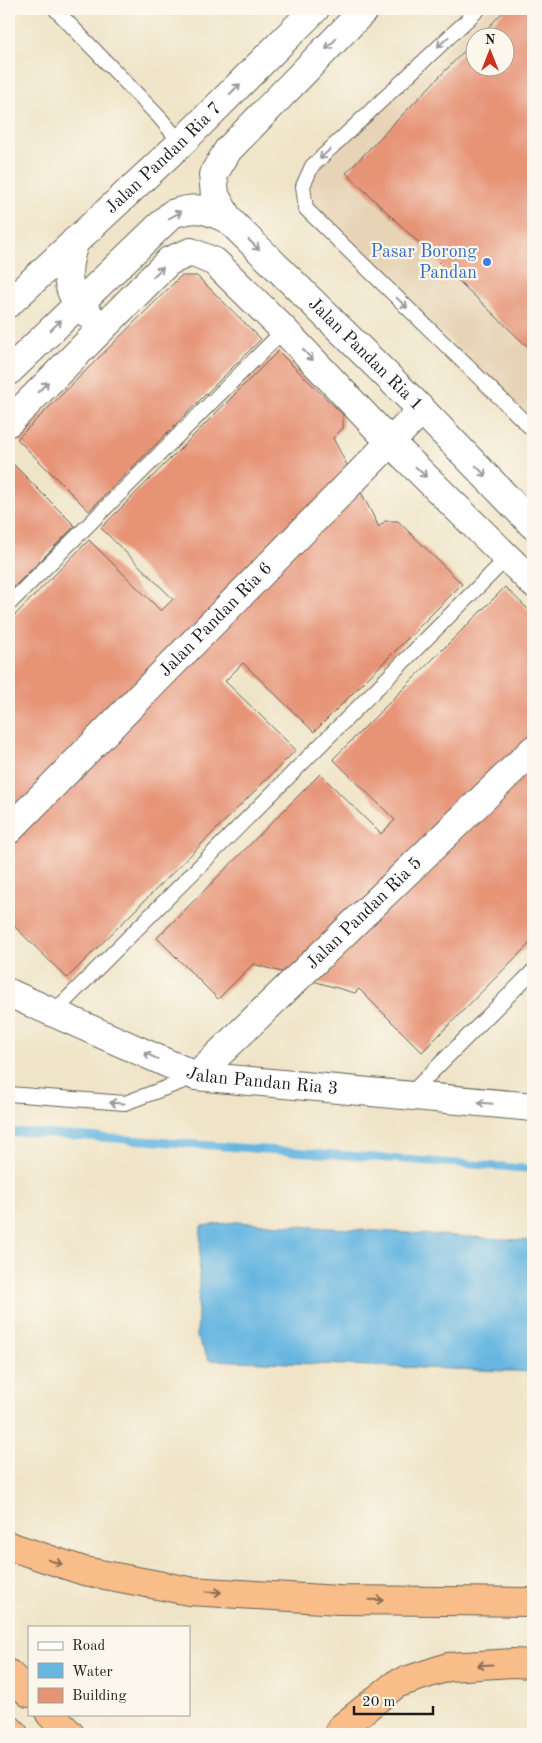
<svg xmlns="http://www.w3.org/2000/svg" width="542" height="1743" viewBox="0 0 542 1743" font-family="'Old Standard TT',serif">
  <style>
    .built { fill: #e7d4b7; fill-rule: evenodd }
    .water { fill: #66b6e1; stroke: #41697e }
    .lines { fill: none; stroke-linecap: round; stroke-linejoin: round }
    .stream { stroke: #66b6e1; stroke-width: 8 }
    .building { fill: #e69376 }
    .service-casing { stroke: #666258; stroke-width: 16 }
    .minor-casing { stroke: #666258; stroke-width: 30 }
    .motorway-casing { stroke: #666258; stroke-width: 30 }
    .service { stroke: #fff; stroke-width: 14 }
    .minor { stroke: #fff; stroke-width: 28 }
    .motorway { stroke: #f8bd88; stroke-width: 28 }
    .oneway { stroke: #999 }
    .oneway2 { stroke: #8a6c52 }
    .shop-dot { fill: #3f7fe0; stroke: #fbf7ec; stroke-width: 2 }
    .labels { text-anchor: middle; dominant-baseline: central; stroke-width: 4.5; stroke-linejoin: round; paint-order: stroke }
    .street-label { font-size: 18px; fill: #1c1c1c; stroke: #fbf7ec }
    .shop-label { font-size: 18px; fill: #366cbe; stroke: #fbf7ec; text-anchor: end }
  </style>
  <rect width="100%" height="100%" fill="#fbf7ec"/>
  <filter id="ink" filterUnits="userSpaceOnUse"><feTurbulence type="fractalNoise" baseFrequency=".02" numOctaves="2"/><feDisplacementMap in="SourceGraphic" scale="10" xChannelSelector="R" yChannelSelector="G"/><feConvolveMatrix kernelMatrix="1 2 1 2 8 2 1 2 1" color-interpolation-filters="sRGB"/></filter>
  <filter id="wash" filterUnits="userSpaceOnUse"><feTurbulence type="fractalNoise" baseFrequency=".0096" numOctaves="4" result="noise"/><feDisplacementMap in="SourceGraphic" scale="20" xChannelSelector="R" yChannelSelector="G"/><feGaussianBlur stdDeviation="1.12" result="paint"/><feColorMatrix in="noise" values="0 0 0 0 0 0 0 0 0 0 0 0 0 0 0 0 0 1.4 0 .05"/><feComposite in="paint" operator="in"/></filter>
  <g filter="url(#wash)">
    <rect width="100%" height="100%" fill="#efe4c7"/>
    <!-- built -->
    <path class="built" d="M488,9H533V422L314,207L311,186L318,169ZM474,38H504V68H474Z"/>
    <!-- water -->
    <path class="water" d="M236,1222L533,1241V1372L209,1360L197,1337L201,1226Z"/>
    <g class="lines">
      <!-- stream -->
      <path class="stream" d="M9,1133L25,1132L533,1169"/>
    </g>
    <g id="blocks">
      <!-- building -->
      <g class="building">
        <path d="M506,9H528L533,14V352L346,173L474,41V68H504V38H478Z"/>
        <path d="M181,276H197L261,339L89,511L17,439Z"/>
        <path d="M278,351L343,415V428L333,438L379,527L385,521H398L462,584L314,732L243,663L225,681L296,750L67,978L9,921V621L89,540L161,611L173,599L101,528Z"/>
        <path d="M9,460L75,526L9,592Z"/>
        <path d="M505,587L533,614V940L422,1052L359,989L355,993L253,964L218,999L157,938L320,774L381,834L395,820L333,759Z"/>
      </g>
    </g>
  </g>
  <g filter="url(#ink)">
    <use href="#blocks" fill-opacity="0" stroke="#666258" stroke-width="1"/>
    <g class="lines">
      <defs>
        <g id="service">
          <path d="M55,9L160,118L181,143"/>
          <path d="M479,9L312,166L303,186L306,209L533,430"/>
          <path d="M9,604L284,330"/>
          <path d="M54,1012L508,557"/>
          <path d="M9,1094L125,1103L195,1077"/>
          <path d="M408,1096L533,971"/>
        </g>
        <g id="minor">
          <path id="s1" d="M365,9L228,150L213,175L215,195L229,220L422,410L533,525"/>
          <path d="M75,241C69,258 64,277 73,295C77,302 84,309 90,316"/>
          <path id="s2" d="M9,303L181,143L315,9"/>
          <path d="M9,371L172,214C196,206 206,208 229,220"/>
          <path d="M9,422L169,261L191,252L215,262L284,330L390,442L533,583"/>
          <path id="s3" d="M9,830L422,410"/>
          <path id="s4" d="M9,993L196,1076L533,1107"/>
          <path id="s5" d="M196,1076L533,750"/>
        </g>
        <g id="motorway">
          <path d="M9,1546L84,1571L189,1591L339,1600L533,1602"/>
          <path d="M9,1674L29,1693"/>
          <path d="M50,1714L70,1734"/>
          <path d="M9,1729L14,1734"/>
          <path d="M338,1734L341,1728L396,1684L448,1667L513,1663L533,1664"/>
        </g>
      </defs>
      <!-- service casing -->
      <use href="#service" class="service-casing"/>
      <!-- minor casing -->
      <use href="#minor" class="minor-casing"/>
      <!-- motorway casing -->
      <use href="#motorway" class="motorway-casing"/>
      <!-- service -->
      <use href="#service" class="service"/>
      <!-- minor -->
      <use href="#minor" class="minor"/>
      <!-- motorway -->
      <use href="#motorway" class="motorway"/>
    </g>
    <!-- one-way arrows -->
    <defs><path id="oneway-shaft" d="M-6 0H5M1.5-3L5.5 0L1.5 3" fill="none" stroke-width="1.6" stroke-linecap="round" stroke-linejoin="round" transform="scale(1.25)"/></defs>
    <g class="oneway">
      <use href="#oneway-shaft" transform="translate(443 42) rotate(137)"/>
      <use href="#oneway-shaft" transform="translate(331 44) rotate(134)"/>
      <use href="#oneway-shaft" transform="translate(235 89) rotate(-45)"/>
      <use href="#oneway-shaft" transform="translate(325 154) rotate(137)"/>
      <use href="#oneway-shaft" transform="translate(175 215) rotate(-28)"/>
      <use href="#oneway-shaft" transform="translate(254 245) rotate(44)"/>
      <use href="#oneway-shaft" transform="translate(158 272) rotate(-45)"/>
      <use href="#oneway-shaft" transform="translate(402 303) rotate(44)"/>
      <use href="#oneway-shaft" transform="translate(56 325) rotate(-44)"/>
      <use href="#oneway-shaft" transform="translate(308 355) rotate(47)"/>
      <use href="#oneway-shaft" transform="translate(43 387) rotate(-45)"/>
      <use href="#oneway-shaft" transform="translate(481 471) rotate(46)"/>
      <use href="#oneway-shaft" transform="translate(421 472) rotate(44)"/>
      <use href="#oneway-shaft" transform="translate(151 1056) rotate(-156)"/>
      <use href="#oneway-shaft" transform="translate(117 1103) rotate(-177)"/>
      <use href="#oneway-shaft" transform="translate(485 1103) rotate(-175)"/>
    </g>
    <g class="oneway2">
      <use href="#oneway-shaft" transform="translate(55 1562) rotate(18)"/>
      <use href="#oneway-shaft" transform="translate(214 1592) rotate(3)"/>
      <use href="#oneway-shaft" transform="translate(376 1600) rotate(1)"/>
      <use href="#oneway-shaft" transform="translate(485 1665) rotate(177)"/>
    </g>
  </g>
  <!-- markers -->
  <circle class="shop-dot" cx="487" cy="262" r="5"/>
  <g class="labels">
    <!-- street labels -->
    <g class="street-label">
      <text stroke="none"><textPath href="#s2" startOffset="212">Jalan Pandan Ria 7</textPath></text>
      <text stroke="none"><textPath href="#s1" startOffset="466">Jalan Pandan Ria 1</textPath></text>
      <text stroke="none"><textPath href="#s3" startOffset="295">Jalan Pandan Ria 6</textPath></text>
      <text stroke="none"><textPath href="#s5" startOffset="234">Jalan Pandan Ria 5</textPath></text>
      <text stroke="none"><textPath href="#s4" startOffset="271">Jalan Pandan Ria 3</textPath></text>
    </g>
    <!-- shop labels -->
    <g class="shop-label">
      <text x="477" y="252">Pasar Borong<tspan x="477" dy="21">Pandan</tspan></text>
    </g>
  </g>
  <!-- margin -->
  <rect width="542" height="1743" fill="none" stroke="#fbf7ec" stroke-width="30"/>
  <!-- legend -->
  <rect x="28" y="1626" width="162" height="90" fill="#fbf7ec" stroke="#a29f99"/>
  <rect x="38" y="1642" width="25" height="8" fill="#ffffff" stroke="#a29f99"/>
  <text x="72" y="1650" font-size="15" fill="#1c1c1c">Road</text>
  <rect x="38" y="1663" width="25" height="15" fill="#66b6e1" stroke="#a29f99"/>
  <text x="72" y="1676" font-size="15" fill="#1c1c1c">Water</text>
  <rect x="38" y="1688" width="25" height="15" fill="#e69376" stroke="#a29f99"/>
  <text x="72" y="1700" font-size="15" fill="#1c1c1c">Building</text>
  <!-- north arrow -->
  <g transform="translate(490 52)"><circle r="24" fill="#fbf7ec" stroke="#a29f99"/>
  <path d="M0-4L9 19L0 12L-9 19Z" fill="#c8321e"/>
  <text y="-8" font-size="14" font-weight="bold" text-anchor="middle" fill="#1c1c1c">N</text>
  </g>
  <!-- scale -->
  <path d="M354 1706v8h79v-8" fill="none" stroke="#1c1c1c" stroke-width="2.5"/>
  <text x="362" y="1706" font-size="15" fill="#1c1c1c" stroke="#fbf7ec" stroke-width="4" paint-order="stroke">20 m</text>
</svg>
